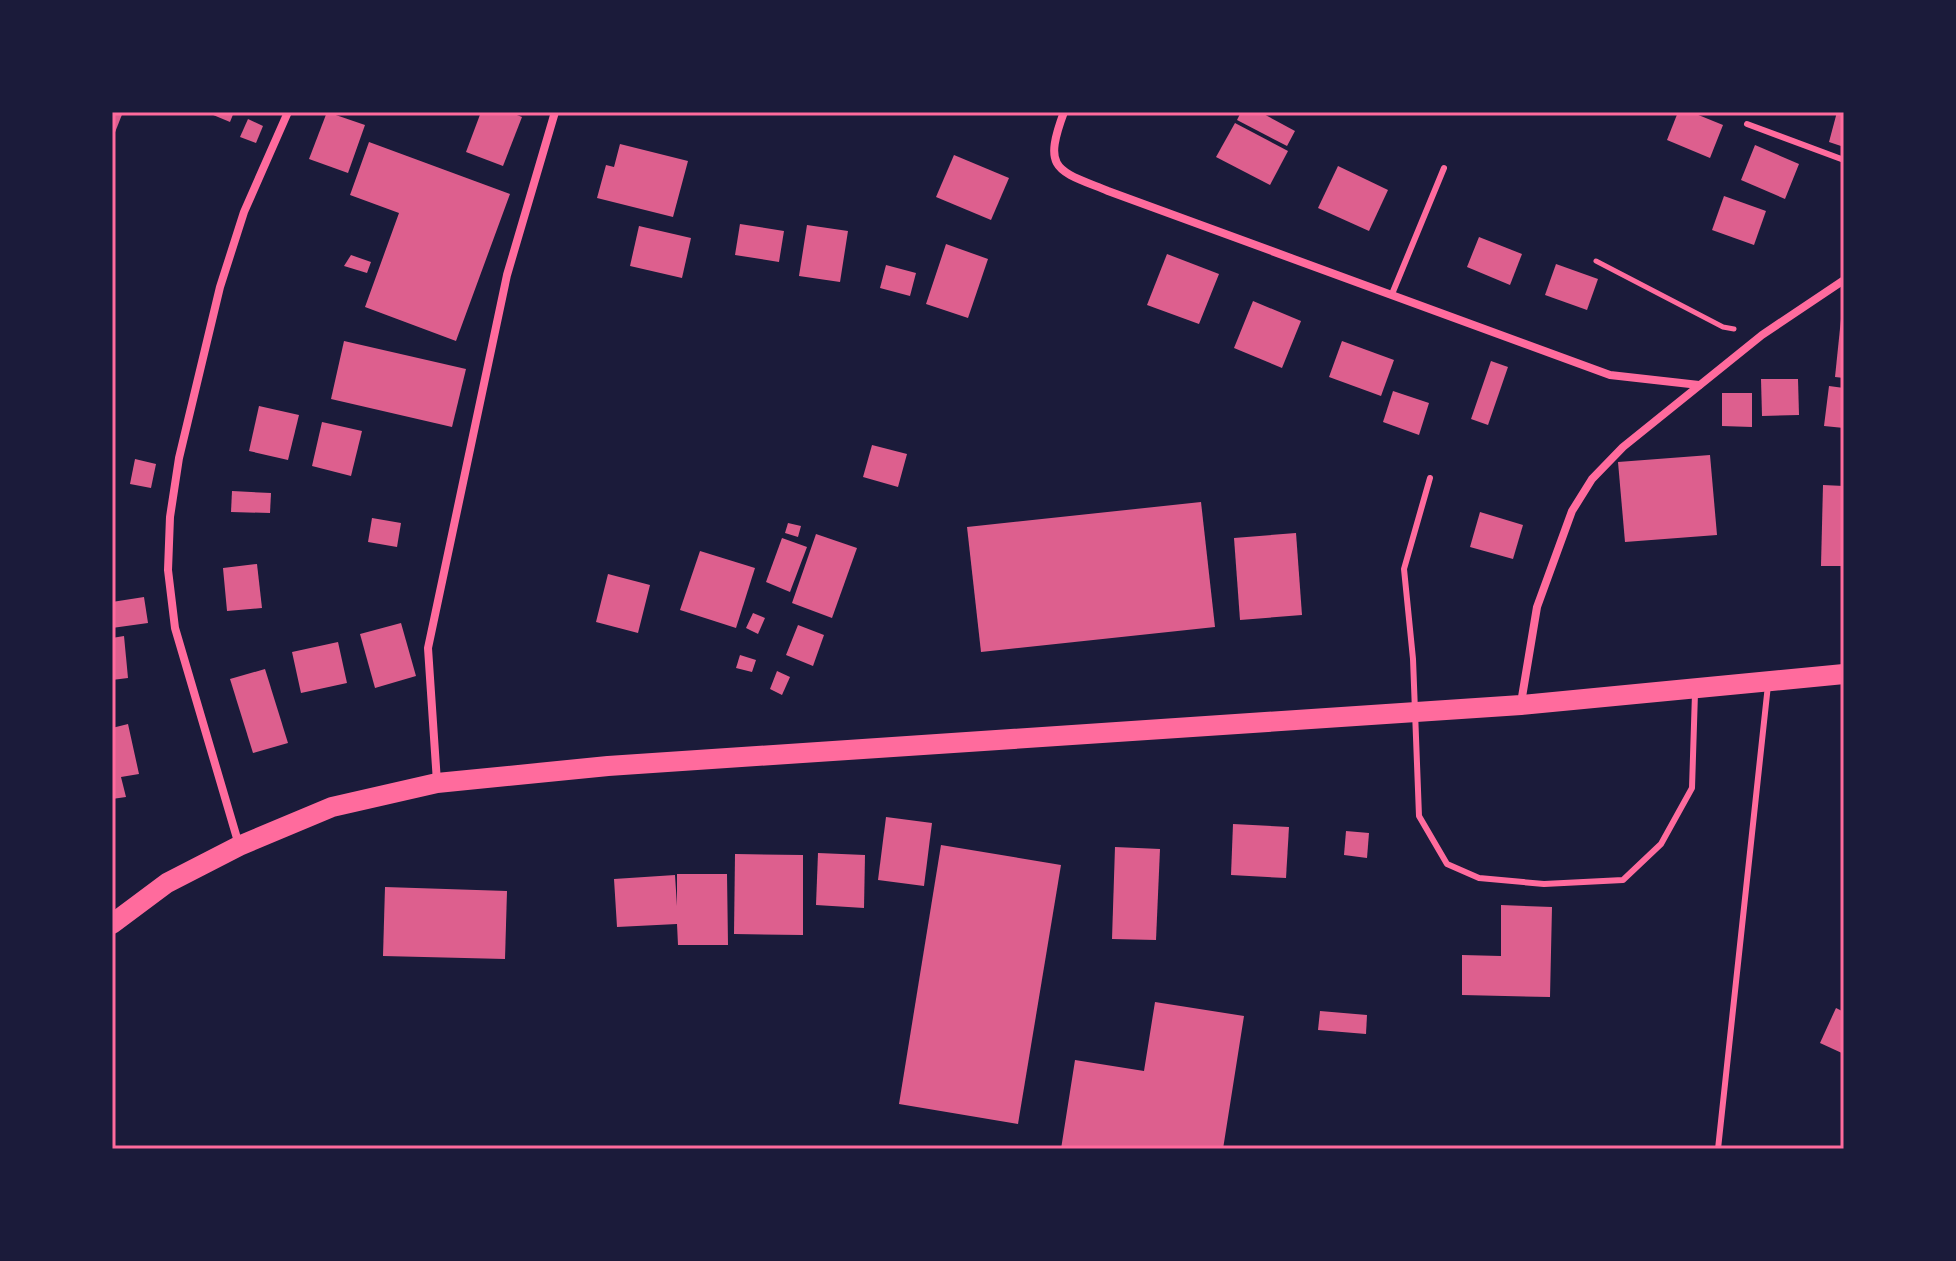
<svg xmlns="http://www.w3.org/2000/svg" width="1956" height="1261" viewBox="0 0 1956 1261" font-family="'Alegreya Sans',sans-serif">
  <style>
    .building { fill: #dd5f8e }
    .lines { fill: none; stroke-linecap: round; stroke-linejoin: round }
    .path { stroke: #ff6b9d; stroke-width: 5 }
    .service { stroke: #ff6b9d; stroke-width: 6 }
    .minor { stroke: #ff6b9d; stroke-width: 8 }
    .primary { stroke: #ff6b9d; stroke-width: 20 }
    .neatline { fill: none; stroke: #ff6b9d; stroke-width: 3 }
  </style>
  <rect width="100%" height="100%" fill="#1b1b3a"/>
  <!-- building -->
  <g class="building">
    <path d="M112,112H123L112,140Z"/>
    <path d="M206,112H234L230,122Z"/>
    <path d="M327,112L365,125L348,173L309,159Z"/>
    <path d="M481,112H509L522,117L503,166L466,152Z"/>
    <path d="M1241,112H1260L1295,131L1287,146L1237,120Z"/>
    <path d="M1678,112H1691L1723,125L1710,158L1667,140Z"/>
    <path d="M1837,112L1844,113V147L1829,142Z"/>
    <path d="M248,119L263,126L256,143L240,137Z"/>
    <path d="M1235,123L1288,151L1270,185L1216,157Z"/>
    <path d="M369,142L510,194L456,341L365,307L399,213L350,195Z"/>
    <path d="M620,144L688,161L673,217L597,198L606,165L614,167Z"/>
    <path d="M1755,145L1799,164L1785,199L1741,180Z"/>
    <path d="M954,155L1009,178L991,220L936,197Z"/>
    <path d="M1338,166L1388,190L1369,231L1318,208Z"/>
    <path d="M1724,196L1766,211L1754,245L1712,230Z"/>
    <path d="M740,224L784,231L779,262L735,255Z"/>
    <path d="M807,225L848,231L840,282L799,276Z"/>
    <path d="M639,226L691,238L682,278L630,266Z"/>
    <path d="M1479,237L1522,254L1510,285L1467,267Z"/>
    <path d="M946,244L988,259L968,318L926,304Z"/>
    <path d="M1167,254L1219,274L1199,324L1147,305Z"/>
    <path d="M351,255L371,262L367,273L344,266Z"/>
    <path d="M1556,264L1598,279L1587,310L1545,295Z"/>
    <path d="M886,265L916,273L910,296L880,288Z"/>
    <path d="M1253,301L1301,321L1282,368L1234,348Z"/>
    <path d="M1841,319H1844V378L1835,377Z"/>
    <path d="M344,341L466,369L452,427L331,399Z"/>
    <path d="M1342,341L1394,360L1381,396L1329,377Z"/>
    <path d="M1491,361L1508,367L1488,425L1471,419Z"/>
    <path d="M1761,379H1798L1799,415L1762,416Z"/>
    <path d="M1829,386L1844,388V428L1824,426Z"/>
    <path d="M1393,391L1429,403L1419,435L1383,422Z"/>
    <path d="M1722,393H1752V427L1722,426Z"/>
    <path d="M259,406L299,415L288,460L249,451Z"/>
    <path d="M322,422L362,431L351,476L312,466Z"/>
    <path d="M872,445L907,454L898,487L863,477Z"/>
    <path d="M1710,455L1717,535L1625,542L1618,462Z"/>
    <path d="M135,459L156,464L151,488L130,484Z"/>
    <path d="M1823,485L1844,486V566H1821Z"/>
    <path d="M232,491L271,493L270,513L231,512Z"/>
    <path d="M1201,502L1215,627L981,652L967,527Z"/>
    <path d="M1480,512L1523,525L1513,559L1470,547Z"/>
    <path d="M372,518L401,523L397,547L368,542Z"/>
    <path d="M788,523L801,526L798,537L785,533Z"/>
    <path d="M1296,533L1302,615L1240,620L1234,538Z"/>
    <path d="M816,534L857,548L832,618L792,603Z"/>
    <path d="M782,538L807,547L790,592L766,582Z"/>
    <path d="M700,551L755,568L736,628L680,610Z"/>
    <path d="M257,564L262,608L227,611L223,568Z"/>
    <path d="M608,574L650,585L638,633L596,622Z"/>
    <path d="M144,597L148,623L112,628V602Z"/>
    <path d="M753,613L765,618L758,634L746,628Z"/>
    <path d="M401,623L416,676L375,688L360,634Z"/>
    <path d="M798,625L824,635L813,666L786,655Z"/>
    <path d="M124,636L128,678L112,680V638Z"/>
    <path d="M338,642L347,683L301,693L292,652Z"/>
    <path d="M740,655L756,660L752,672L736,668Z"/>
    <path d="M265,669L288,743L253,753L230,679Z"/>
    <path d="M777,671L790,677L782,695L770,689Z"/>
    <path d="M128,724L139,774L121,777L126,797L112,799V728Z"/>
    <path d="M886,817L932,823L924,886L878,880Z"/>
    <path d="M1233,824L1289,827L1286,878L1231,875Z"/>
    <path d="M1346,831L1369,833L1367,858L1344,855Z"/>
    <path d="M941,845L1061,865L1018,1124L899,1104Z"/>
    <path d="M1115,847L1160,849L1156,940L1112,939Z"/>
    <path d="M818,853L865,855L864,908L816,905Z"/>
    <path d="M735,854L803,855V935L734,934Z"/>
    <path d="M677,874H727L728,945H678L677,924L617,927L614,879L675,875L677,906Z"/>
    <path d="M385,887L507,891L505,959L383,956Z"/>
    <path d="M1501,905L1552,907L1550,997L1462,995V955L1501,956Z"/>
    <path d="M1155,1002L1244,1016L1223,1149H1061L1075,1060L1144,1071Z"/>
    <path d="M1836,1008L1844,1012V1054L1820,1043Z"/>
    <path d="M1320,1011L1367,1015L1366,1034L1318,1030Z"/>
  </g>
  <g class="lines">
    <!-- path -->
    <path class="path" d="M1596,261L1723,327L1734,329"/>
    <!-- service -->
    <g class="service">
      <path d="M1747,124L1844,160"/>
      <path d="M1392,294L1444,168"/>
      <path d="M1430,478L1404,569L1413,659L1419,816L1447,864L1479,878L1544,884L1623,880L1661,844L1692,788L1695,693"/>
      <path d="M1718,1149L1768,685"/>
    </g>
    <!-- minor -->
    <g class="minor">
      <path d="M1064,112C1042,171 1057,170 1108,191L1610,375L1699,385"/>
      <path d="M1521,703L1537,607L1572,511L1592,479L1623,447L1762,335L1844,280"/>
      <path d="M437,782L428,648L507,275L555,112"/>
      <path d="M239,845L175,628L168,570L170,517L179,458L220,287L244,212L288,112"/>
    </g>
    <!-- primary -->
    <path class="primary" d="M112,924L167,883L239,846L332,807L437,783L608,766L1521,705L1844,674"/>
  </g>
  <!-- border -->
  <rect width="1956" height="1261" fill="none" stroke="#1b1b3a" stroke-width="228"/>
  <rect x="114" y="114" width="1728" height="1033" class="neatline"/>
</svg>
